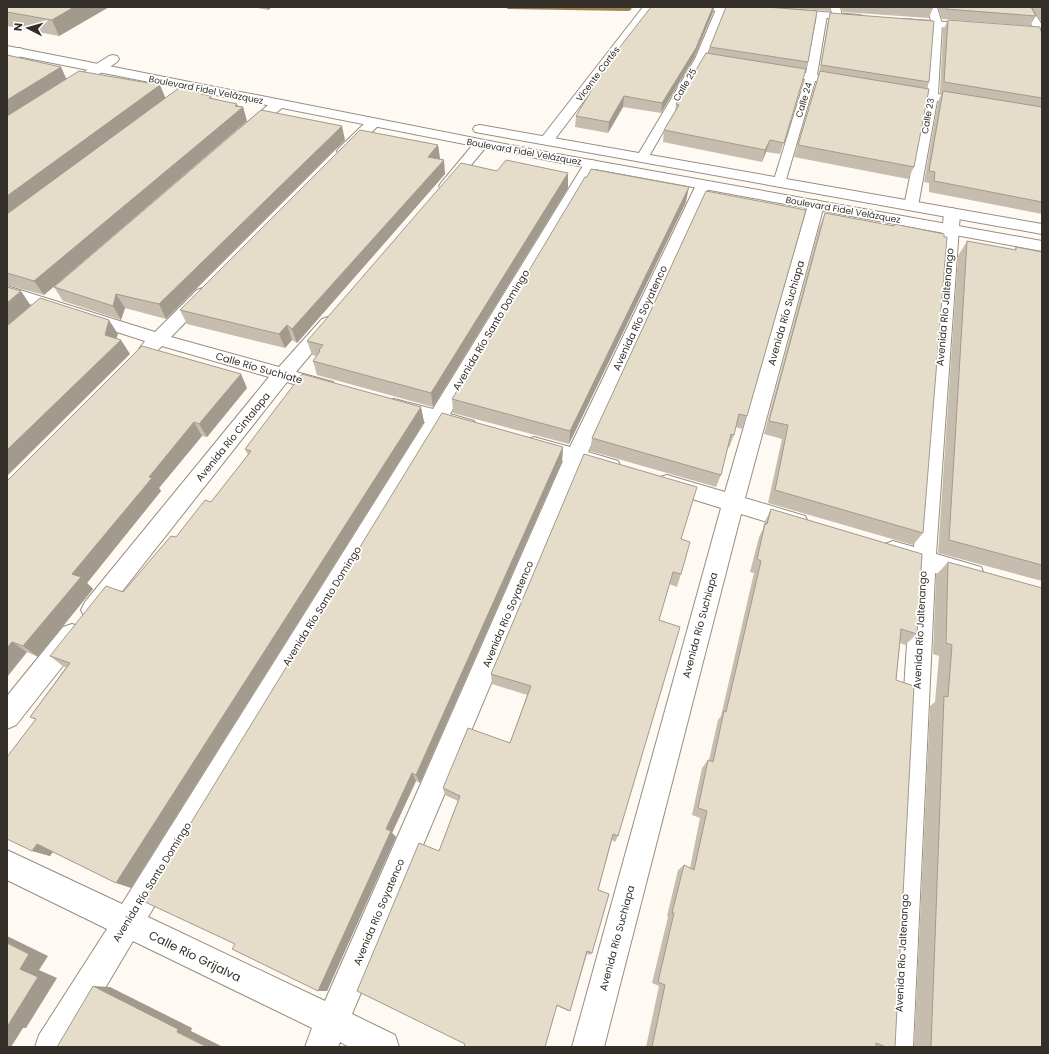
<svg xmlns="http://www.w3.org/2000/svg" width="1049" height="1054" viewBox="0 0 1049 1054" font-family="Poppins,sans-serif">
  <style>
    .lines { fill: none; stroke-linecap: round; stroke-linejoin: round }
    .stream { fill: #9d8252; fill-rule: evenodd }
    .pedestrian-casing { stroke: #988e7d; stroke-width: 2 }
    .minor-casing { stroke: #988e7d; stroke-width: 2 }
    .tertiary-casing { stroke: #988e7d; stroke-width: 2 }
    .secondary-casing { stroke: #988e7d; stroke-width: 2 }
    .pedestrian { fill: #fff; fill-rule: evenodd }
    .minor { fill: #fff; fill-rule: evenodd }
    .tertiary { fill: #fff; fill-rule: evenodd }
    .secondary { fill: #fff; fill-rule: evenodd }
    .wall { fill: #c6bdae }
    .shaded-wall { fill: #a19a8d }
    .building { fill: #e6dcca; stroke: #a19a8d }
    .labels { text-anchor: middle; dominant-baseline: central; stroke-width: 3.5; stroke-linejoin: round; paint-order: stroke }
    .far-street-label { font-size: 9px; fill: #332f28; stroke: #fff }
    .street-label { font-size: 10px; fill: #332f28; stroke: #fff }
    .near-street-label { font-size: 12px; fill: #332f28; stroke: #fff }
  </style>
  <rect width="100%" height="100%" fill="#fefaf3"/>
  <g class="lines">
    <!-- stream -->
    <path class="stream" d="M505,7H629L632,9L629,11L508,9Z"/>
    <defs>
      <g id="pedestrian">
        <path d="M717,7L726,8L705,59L648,158L646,161H638L636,158L695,59Z"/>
        <path d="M830,7H840L842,16L840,18H834Z"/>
        <path d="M927,7H937L942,24L938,94L966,99L970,100L972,102L970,104L966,105L937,101L918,206L916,209H906L904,206L926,99L903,95L897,92L903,89L927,92L932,24Z"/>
        <path d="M1021,7H1031L1042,25V47L1037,44L1036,32Z"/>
        <path d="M822,12L827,15L817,75L843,79L848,82L843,85L815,81L785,183L784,186H774L773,183L805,79L779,75L774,72L779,69L806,73L817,15Z"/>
      </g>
      <g id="minor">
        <path d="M700,7H756L761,10L755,13L706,10Z"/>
        <path d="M787,9L859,15L863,16L865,18L863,20L859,21L783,14L781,12Z"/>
        <path d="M903,19L974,24L978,25L980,27L978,29L974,30L899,24L897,22L899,20Z"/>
        <path d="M19,48L23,49L25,52L11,63L7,64V55Z"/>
        <path d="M113,55L117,56L119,59L117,62L72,92H62L61,89L62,86L109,56Z"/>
        <path d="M278,100L283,101L285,104L283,107L250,135L245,136L240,135L238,132L240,129L273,101Z"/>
        <path d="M373,119L378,120L380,123L378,126L349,154L344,155L339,154L337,151L339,148L368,120Z"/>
        <path d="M481,140L486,141L488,144L486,147L451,189L446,190L441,189L439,186L441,183L476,141Z"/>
        <path d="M591,160L596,161L598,164L450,414L474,421L477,426L474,431L467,433L443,427L148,917L325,1001L563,461L527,450L524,445L527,440L534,437L570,447L696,185L698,182L703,181L708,182L710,185L588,452L618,461L621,467L618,473L611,475L582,467L352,1014L395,1035L399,1047H349L340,1042L338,1047H305L312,1028L133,941L70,1047H35L39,1035L107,929L7,880V850L122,904L425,422L387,411L384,406L387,401L394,399L433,409L584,164L586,161Z"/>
        <path d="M816,200L821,202L824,205L745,498L805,516L808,522L805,528L797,531L741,514L604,1047H572L721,508L660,489L656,483L660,477L667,475L725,492L808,205L811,202Z"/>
        <path d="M952,208L957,210L960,213L936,554L981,567L984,574L981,581L973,584L935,573L913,1047H881L912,566L885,558L882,551L885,544L893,541L914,547L944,213L947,210Z"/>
        <path d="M7,286L155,332L197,290L203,288L209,290L212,294L209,298L171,337L279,367L322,319L328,317L334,319L337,323L296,372L333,382L336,387L333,392L326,394L287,382L101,618L93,621L85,618L81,610L85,602L269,377L162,346C155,353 151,356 142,353L139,349L145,341L7,297Z"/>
        <path d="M72,624L81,627L84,635L81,643L16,725L7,729V696L63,627Z"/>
      </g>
      <path id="tertiary" d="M643,7H655L552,143L547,144L542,143L540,140L542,137Z"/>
      <g id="secondary">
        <path d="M7,46L546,152L1042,241V251L546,160L7,54Z"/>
        <path d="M480,125L1042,224V234L475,132L473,129L475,126Z"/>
      </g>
    </defs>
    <!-- pedestrian casing -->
    <use href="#pedestrian" class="pedestrian-casing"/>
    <!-- minor casing -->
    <use href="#minor" class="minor-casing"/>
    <!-- tertiary casing -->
    <use href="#tertiary" class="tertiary-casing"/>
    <!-- secondary casing -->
    <use href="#secondary" class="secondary-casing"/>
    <!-- pedestrian -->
    <use href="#pedestrian" class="pedestrian"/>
    <!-- minor -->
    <use href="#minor" class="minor"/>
    <!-- tertiary -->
    <use href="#tertiary" class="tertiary"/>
    <!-- secondary -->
    <use href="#secondary" class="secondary"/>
  </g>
  <!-- wall -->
  <g class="wall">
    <path d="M7,7H109L59,36L7,26Z"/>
    <path d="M253,7H272L268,10Z"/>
    <path d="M651,7H714L713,12L694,58L661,113L623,107L608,133L575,127L576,116Z"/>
    <path d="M772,7H831L830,11Z"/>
    <path d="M841,7H933V8L929,18L843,12Z"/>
    <path d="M938,7H1031L1036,16L1030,26L942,19Z"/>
    <path d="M1032,7H1042V23Z"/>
    <path d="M830,13L929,82L927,88L914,167L908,179L794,157L819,74L828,21Z"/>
    <path d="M948,20L1042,35V214L929,192V183L924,182L938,102L942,93H940L943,30Z"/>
    <path d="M710,47L808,62L806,69L780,154L766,152L762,162L663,142L664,130L675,112L676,104L708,54Z"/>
    <path d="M7,55L61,67L66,78L166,98L204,95L211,96L212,98L243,107L247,121L44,295L7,285Z"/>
    <path d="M345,140L166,319L125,308L121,320L63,301L54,287Z"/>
    <path d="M438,145L440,159L445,174L297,343L292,340L285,348L187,324L180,310Z"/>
    <path d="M568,188L433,407L317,375L313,361L316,356L312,355L307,341Z"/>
    <path d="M706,191L747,416L742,429L736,427L734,435L729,448L728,447L721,475L716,487L590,451L592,438Z"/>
    <path d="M686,202L569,444L453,413L452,399Z"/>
    <path d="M825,213L893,226L894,224L923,533L913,545L768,503L782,439L764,434L819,228Z"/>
    <path d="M967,241L1014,250L1016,247L1042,252V581L938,553L958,256Z"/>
    <path d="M247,388L207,437L202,436L159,488L161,491L87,583L93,589L38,657L27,652L7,677V481Z"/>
    <path d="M421,407L424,422L131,888L53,852L50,856L32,851L36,720L30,717L66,667H64L50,656L123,592L211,502L248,455L245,449Z"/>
    <path d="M563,447L562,461L420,783L416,781L392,833L396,837L327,991L232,949Z"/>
    <path d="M771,509L917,634L905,645L900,643L896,680L895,1047H646L659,986L652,983L668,917L667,916L678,870L684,865L690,868L700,818L692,815L702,768L708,760H709L718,720L721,716L754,573L750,572L759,537L763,529L764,523Z"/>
    <path d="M681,539V574L677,587L669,584L659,620L618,836L615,842L612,840L598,890L592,953L590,955L587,954L570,1011H568L557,1006L465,1044L439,851L458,801L445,795L443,788L510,743L527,695L492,684L491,674Z"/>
    <path d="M948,562L1042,1047H914L930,706L935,702L939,656L933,654L936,575Z"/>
  </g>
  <!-- shaded-wall -->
  <g class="shaded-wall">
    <path d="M74,7H109L59,36L52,20Z"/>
    <path d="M267,7H272L268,10Z"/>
    <path d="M713,7H714L713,12L694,58L661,113L662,103Z"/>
    <path d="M61,67L67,81L7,119V100Z"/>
    <path d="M160,85L166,99L7,217V196Z"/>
    <path d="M624,96L623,107L608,133L609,122Z"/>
    <path d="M237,104L239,110L243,107L247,121L44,295L34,281Z"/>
    <path d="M342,126L345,140L166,319L159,304Z"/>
    <path d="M770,140L766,152L762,162L765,150Z"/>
    <path d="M438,145L440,159L428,157Z"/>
    <path d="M444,160L445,174L297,343L292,329Z"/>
    <path d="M568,173V188L433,407L431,393Z"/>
    <path d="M689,187L686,202L569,444L570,431Z"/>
    <path d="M21,291L31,306L7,326V303Z"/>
    <path d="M116,294L125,308L121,320L113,306Z"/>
    <path d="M109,320L118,334L114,346L121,340L130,354L7,476V450L105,335Z"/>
    <path d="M287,325L292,340L285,348L279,334Z"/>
    <path d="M241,374L247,388L207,437L199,424Z"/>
    <path d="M421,407L424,422L131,888L116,883Z"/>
    <path d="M194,422L202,436L159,488L161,491L87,583L93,589L38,657L23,646L72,574L149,477Z"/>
    <path d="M563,447L562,461L420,783L416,775Z"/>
    <path d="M12,642L27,652L7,677V648Z"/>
    <path d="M412,773L416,781L392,833L396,837L327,991H318L386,829Z"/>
    <path d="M37,844L54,850L50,856L32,851Z"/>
    <path d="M7,936L48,956L39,970L57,978L26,1028H23L11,1047H7V1027L20,969L7,943Z"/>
    <path d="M93,986L110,987L192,1028L191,1031L223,1047H207L177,1032Z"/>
  </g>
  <!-- building -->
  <g class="building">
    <path d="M7,7H74L52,20L7,12Z"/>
    <path d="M651,7H713L696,48L662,103L624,96L609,122L576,116L609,61Z"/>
    <path d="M726,7H766L817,11L808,62L710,47Z"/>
    <path d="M915,7H933V8Z"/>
    <path d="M946,7H1031L1036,16L946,9Z"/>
    <path d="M830,13L934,21L929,82L821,65Z"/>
    <path d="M948,20L1040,27L1042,35V98L944,82Z"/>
    <path d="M706,53L806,69L784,143L770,140L765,150L664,130L679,105L676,104Z"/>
    <path d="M7,55L61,67L7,100Z"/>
    <path d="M79,71L160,85L7,196V116Z"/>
    <path d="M820,71L929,89L914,167L798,145Z"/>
    <path d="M179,88L203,93L201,94L211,96L209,98L237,104L235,106L243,107L34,281L7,273V214Z"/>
    <path d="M943,91L1042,107V202L934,181L935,172L929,171Z"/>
    <path d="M261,110L342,126L159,304L116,294L113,306L54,287Z"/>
    <path d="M360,130L438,145L428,157L444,160L292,329L287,325L279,334L180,310Z"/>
    <path d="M506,160L568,173L431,393L313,361L320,351L319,350L323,345L307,341L461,163L497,171Z"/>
    <path d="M591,169L689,187L570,431L452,399L585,177H587Z"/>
    <path d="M706,191L806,210L747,416L739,414L734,435L731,434L721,475L592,438Z"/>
    <path d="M825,213L894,226V224L944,234V237H947L923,533L775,490L788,425L769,421Z"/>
    <path d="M967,241L1016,250V247L1042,252V565L949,540Z"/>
    <path d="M7,287L21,291L7,303Z"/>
    <path d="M40,298L109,320L105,335L121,340L7,450V326Z"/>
    <path d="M142,346L241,374L199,424L194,422L149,477L152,478L72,574L81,577L23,646L12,642L7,648V481Z"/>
    <path d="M302,374L421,407L116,883L37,844L32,851L7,839V757L36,719L30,717L70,663L50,656L106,586L123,592L171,536L176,537L205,500L211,502L251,451L245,449Z"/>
    <path d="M442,413L563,447L416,775L412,773L386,829L391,831L318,991L232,949L235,944L143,901Z"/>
    <path d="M584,454L697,487L681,539L690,542L681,574L673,572L659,620L680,627L618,836L613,834L598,890L609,894L592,953L587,951L570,1011L557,1005L545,1047H464L465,1044L357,991L419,843L439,851L460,796L443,788L468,728L510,743L531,686L491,674Z"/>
    <path d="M771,509L922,554L917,634L901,629L896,680L914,686L895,1047H886L876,1043V1047H652L665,985L658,982L674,913H672L684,865L694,870L707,811L698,808L708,760L713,762L724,711L726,712L761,561L757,559L765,524H767Z"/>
    <path d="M948,562L1042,588V1047H931L944,696L948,697L952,645L946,643Z"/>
    <path d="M7,943L29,954L20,969L38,977L7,1027Z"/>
    <path d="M93,986L178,1029L177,1032L207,1047H57Z"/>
  </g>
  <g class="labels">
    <!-- far-street labels -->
    <g class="far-street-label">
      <text transform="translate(598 74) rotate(-53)">Vicente Cortés</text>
      <text transform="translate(685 85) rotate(-59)">Calle 25</text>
      <text transform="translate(206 90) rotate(11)">Boulevard Fidel Velázquez</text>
      <text transform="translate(804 100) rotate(-73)">Calle 24</text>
      <text transform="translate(928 116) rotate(-80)">Calle 23</text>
      <text transform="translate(524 152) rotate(10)">Boulevard Fidel Velázquez</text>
      <text transform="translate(843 210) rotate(10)">Boulevard Fidel Velázquez</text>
    </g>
    <!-- street labels -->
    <g class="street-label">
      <text transform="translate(945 307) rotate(-85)">Avenida Río Jaltenango</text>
      <text transform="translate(786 313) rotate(-74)">Avenida Río Suchiapa</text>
      <text transform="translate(640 318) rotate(-65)">Avenida Río Soyatenco</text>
      <text transform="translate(491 330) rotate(-59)">Avenida Río Santo Domingo</text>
      <text transform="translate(259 368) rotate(16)">Calle Río Suchiate</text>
      <text transform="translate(233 437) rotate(-51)">Avenida Río Cintalapa</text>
      <text transform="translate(322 606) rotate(-58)">Avenida Río Santo Domingo</text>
      <text transform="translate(508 614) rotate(-67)">Avenida Río Soyatenco</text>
      <text transform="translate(700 625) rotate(-75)">Avenida Río Suchiapa</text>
      <text transform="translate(920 630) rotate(-87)">Avenida Río Jaltenango</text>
      <text transform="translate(152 882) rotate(-58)">Avenida Río Santo Domingo</text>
      <text transform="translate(379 912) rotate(-67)">Avenida Río Soyatenco</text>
      <text transform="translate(617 938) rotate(-75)">Avenida Río Suchiapa</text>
      <text transform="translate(902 953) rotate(-87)">Avenida Río Jaltenango</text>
    </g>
    <!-- near-street labels -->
    <g class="near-street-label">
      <text transform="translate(195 956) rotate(26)">Calle Río Grijalva</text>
    </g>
  </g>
  <!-- border -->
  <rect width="1049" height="1054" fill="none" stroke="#332f28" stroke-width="16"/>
  <!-- north arrow -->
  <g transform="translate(28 28) rotate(276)" stroke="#ffffff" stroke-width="3" paint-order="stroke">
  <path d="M0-3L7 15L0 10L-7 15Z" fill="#332f28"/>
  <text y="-6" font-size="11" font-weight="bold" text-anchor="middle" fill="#332f28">N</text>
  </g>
</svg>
